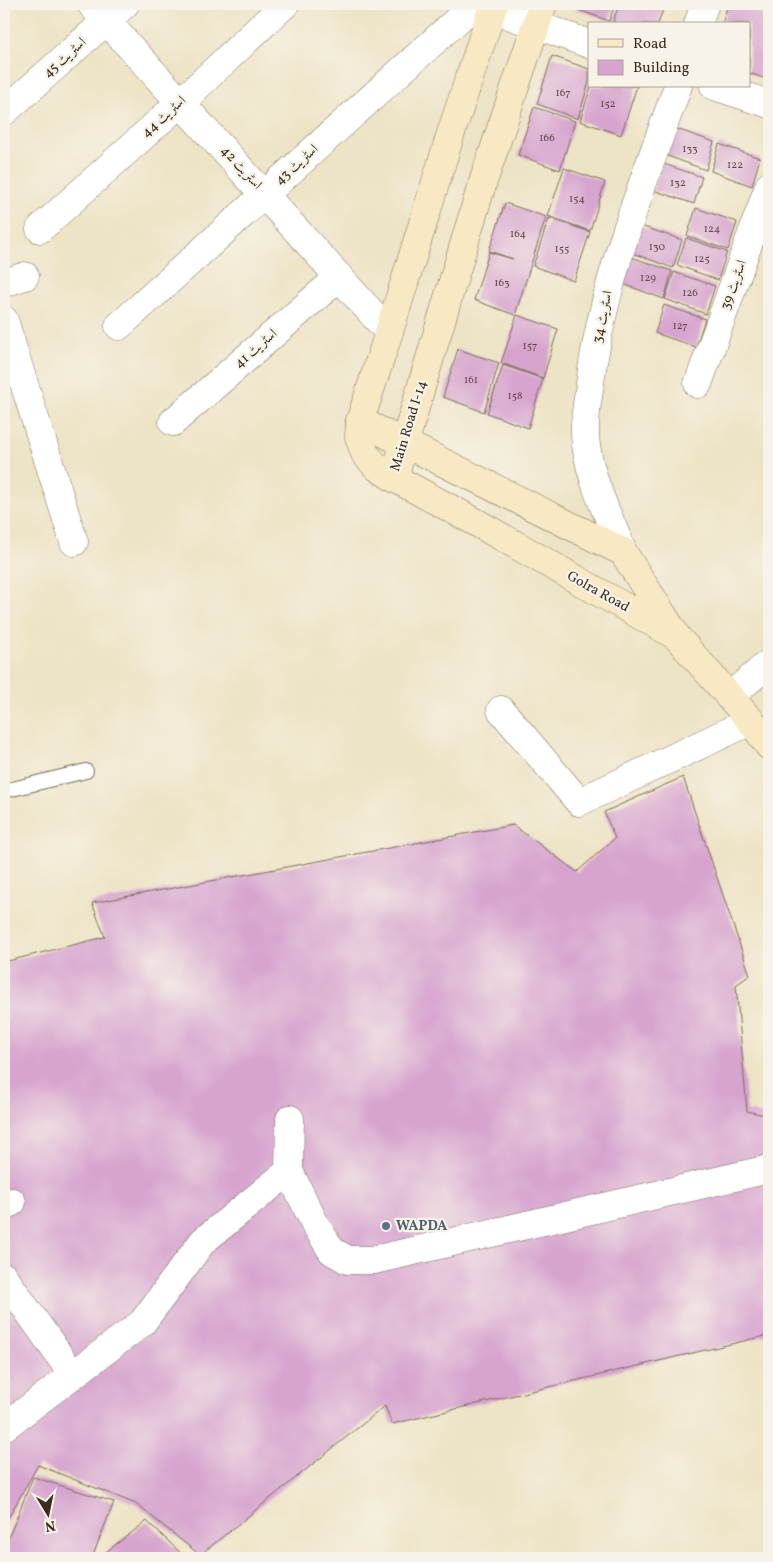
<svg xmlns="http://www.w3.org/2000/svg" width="773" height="1562" font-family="Vollkorn,Amiri,serif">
<rect width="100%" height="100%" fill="#f7f3e8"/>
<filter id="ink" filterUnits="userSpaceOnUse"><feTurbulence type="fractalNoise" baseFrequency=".02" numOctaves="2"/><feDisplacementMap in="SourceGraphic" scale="10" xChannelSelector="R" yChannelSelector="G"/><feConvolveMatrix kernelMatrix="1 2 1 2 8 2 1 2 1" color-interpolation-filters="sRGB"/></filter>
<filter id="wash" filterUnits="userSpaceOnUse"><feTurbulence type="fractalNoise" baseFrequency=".0096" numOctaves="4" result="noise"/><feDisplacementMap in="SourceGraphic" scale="20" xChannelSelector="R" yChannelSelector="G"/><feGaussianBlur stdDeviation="1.12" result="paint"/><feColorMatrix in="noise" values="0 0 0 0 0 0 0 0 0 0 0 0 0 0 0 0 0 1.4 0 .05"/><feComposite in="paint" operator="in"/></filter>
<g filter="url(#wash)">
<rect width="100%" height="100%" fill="#ede3c5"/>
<g id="blocks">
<g fill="#d7a4cf">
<polygon points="569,4 615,4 609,21 568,6"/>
<polygon points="619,4 665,4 658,24 618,24 613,22"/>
<polygon points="728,4 769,4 769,80 749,73 749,24 722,24"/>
<polygon points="552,56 589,69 589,82 578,119 537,104"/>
<polygon points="591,86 637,86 621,135 580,121"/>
<polygon points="534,107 575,121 560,170 518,155"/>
<polygon points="674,128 714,142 706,170 665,155"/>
<polygon points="719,144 760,158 752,186 711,171"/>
<polygon points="661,163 702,177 694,204 653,190"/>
<polygon points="564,168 605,182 590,231 548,216"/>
<polygon points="505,203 546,217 515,315 474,300 489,252 513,259 489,251"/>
<polygon points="696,208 737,222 728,250 687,236"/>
<polygon points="549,218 590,232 574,281 533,266"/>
<polygon points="641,226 682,240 673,268 632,253"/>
<polygon points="686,238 727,252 718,280 677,265"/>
<polygon points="631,257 672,271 664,299 623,284"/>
<polygon points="674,272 715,286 706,314 665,299"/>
<polygon points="664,305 705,319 696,347 655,333"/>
<polygon points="517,315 558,329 543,378 501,363"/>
<polygon points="458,349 499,363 484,412 443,397"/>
<polygon points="503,365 543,379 528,428 487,413"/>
<polygon points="683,777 750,975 736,985 747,1111 769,1116 769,1335 392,1424 385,1406 200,1555 136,1504 38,1465 4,1525 4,962 105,937 92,903 513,825 577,872 615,838 604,812"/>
<polygon points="33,1477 114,1502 92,1558 4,1558 4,1549"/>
<polygon points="147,1521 186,1558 98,1558"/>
</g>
</g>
</g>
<g filter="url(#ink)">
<use href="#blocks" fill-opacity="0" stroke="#796b58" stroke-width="1"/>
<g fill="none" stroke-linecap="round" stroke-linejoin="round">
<defs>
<polyline id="service" points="4,791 86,771"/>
<g id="minor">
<polyline points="91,4 389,332"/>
<polyline points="482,4 492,9 589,44"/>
<polyline points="698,24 705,4"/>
<polyline points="714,86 769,104"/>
<polyline points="4,112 125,4"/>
<polyline points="40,229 181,102 285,4"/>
<polyline points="4,283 25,276"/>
<polyline points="4,320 74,542"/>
<polyline points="119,326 475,4"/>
<polyline points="698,384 769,186"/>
<polyline points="173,422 339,277"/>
<path d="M623,552C609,517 591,482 586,445C583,426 587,403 590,384C603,281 643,183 678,86"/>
<polyline points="729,697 769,663"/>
<polyline points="501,710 579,802 751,721"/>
<polyline points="290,1119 289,1171 315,1224 332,1251 348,1260 374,1260 769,1169"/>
<polyline points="4,1207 12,1202"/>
<polyline points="4,1277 73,1375"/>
<polyline points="4,1427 142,1323 203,1241 289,1171"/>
</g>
<g id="secondary">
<polyline points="494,4 451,133 389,332 360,421 359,437 365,454 377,467 394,478 470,519 676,636 751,721 769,746"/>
<polyline points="360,421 623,552 675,634"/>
<polyline points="394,478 480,191 543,4"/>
</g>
</defs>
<use href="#service" stroke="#796b58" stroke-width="16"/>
<use href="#minor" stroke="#796b58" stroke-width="29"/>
<use href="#secondary" stroke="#796b58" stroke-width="29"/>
<use href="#service" stroke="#fff" stroke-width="14"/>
<use href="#minor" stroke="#fff" stroke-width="28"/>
<use href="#secondary" stroke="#f8e8c3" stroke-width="28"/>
</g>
</g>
<circle fill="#5c6f8a" stroke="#f7f3e8" stroke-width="2" cx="386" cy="1226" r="5"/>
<g text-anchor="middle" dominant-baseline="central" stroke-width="4.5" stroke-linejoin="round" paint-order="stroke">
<g font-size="11" fill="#62484a">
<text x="563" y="93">167</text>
<text x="608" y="104">152</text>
<text x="547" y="138">166</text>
<text x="690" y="149">133</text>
<text x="735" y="165">122</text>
<text x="678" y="183">132</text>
<text x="577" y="199">154</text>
<text x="712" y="229">124</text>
<text x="518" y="234">164</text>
<text x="657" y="247">130</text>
<text x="562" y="249">155</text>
<text x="702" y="259">125</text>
<text x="648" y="278">129</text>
<text x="502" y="283">163</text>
<text x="690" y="293">126</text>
<text x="680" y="326">127</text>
<text x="530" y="346">157</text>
<text x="471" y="380">161</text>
<text x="515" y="396">158</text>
</g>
<g font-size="14" fill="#3b2a1e" stroke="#f7f3e8">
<text transform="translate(65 58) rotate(-42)">اسٹریٹ 45</text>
<text transform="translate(164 117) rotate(-42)">اسٹریٹ 44</text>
<text transform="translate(297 165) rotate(-42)">اسٹریٹ 43</text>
<text transform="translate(241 168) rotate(47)">اسٹریٹ 42</text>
<text transform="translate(734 285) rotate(-70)">اسٹریٹ 39</text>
<text transform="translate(603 317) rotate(-78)">اسٹریٹ 34</text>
<text transform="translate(256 349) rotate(-41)">اسٹریٹ 41</text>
<text transform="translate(409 426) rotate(-73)">Main Road I-14</text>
<text transform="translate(598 592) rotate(29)">Golra Road</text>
</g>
<g font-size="14" font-weight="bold" fill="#4e5e75" stroke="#f7f3e8" text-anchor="start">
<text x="396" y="1226">WAPDA</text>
</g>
</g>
<rect width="773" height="1562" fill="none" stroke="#f7f3e8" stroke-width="20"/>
<rect x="588" y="22" width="162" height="65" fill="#f7f3e8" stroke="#aca397"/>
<rect x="598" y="39" width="25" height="8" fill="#f8e8c3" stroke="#aca397"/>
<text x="633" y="48" font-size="15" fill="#3b2a1e">Road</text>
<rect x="598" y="60" width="25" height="15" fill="#d7a4cf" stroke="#aca397"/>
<text x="633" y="72" font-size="15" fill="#3b2a1e">Building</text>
<g transform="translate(48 1514) rotate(170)" stroke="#f7f3e8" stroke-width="4" paint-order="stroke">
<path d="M0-4L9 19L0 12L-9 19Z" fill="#3b2a1e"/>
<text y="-8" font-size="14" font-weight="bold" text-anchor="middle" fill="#3b2a1e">N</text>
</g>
</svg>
